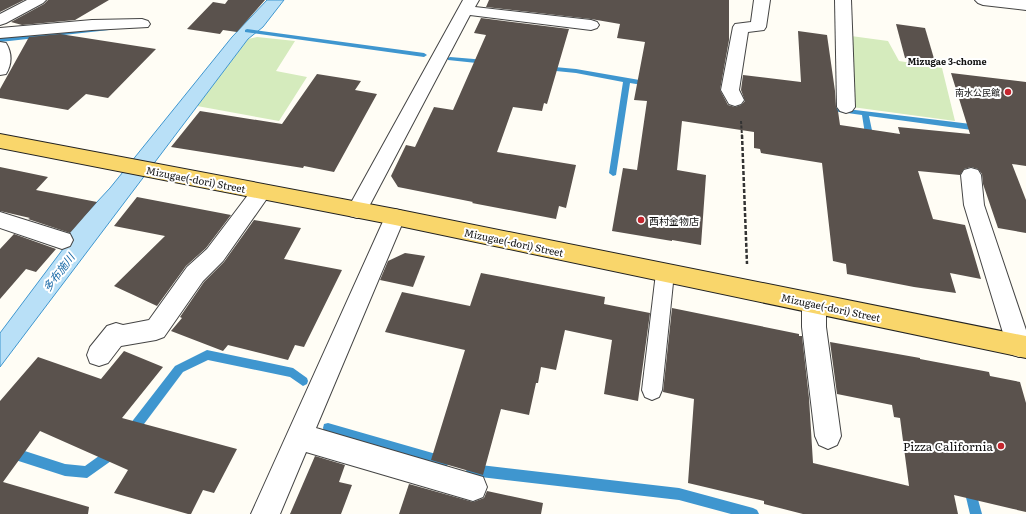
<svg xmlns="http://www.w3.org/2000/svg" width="1026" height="514" font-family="Literata,'Noto Sans JP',serif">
<rect width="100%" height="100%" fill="#fffdf5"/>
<g fill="#d5ebbd">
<polygon points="851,36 888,41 899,61 942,68 955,121 852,107"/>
<polygon points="257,37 295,41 276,71 307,77 279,121 197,106 248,39"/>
</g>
<polygon fill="#b9e0f7" stroke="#3f96cf" points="267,0 284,0 263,27 248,39 0,367 0,333 72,237 69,232 110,188 232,37"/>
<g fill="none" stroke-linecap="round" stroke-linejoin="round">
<g fill="#3f96cf" fill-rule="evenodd">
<polygon points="107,27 109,28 109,30 0,42 0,38"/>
<polygon points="247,29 424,53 427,55 424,57 245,32 245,30"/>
<polygon points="450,57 486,60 489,62 486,64 448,60 448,58"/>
<polygon points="544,66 576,69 651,82 652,84 648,86 630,83 616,175 613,176 609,173 623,82 576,73 546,70 543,68"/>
<polygon points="822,106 979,125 983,128 979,131 869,116 874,140 870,143 866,140 862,115 825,110 822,110"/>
<polygon points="207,350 293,368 307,378 308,381 307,384 303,386 290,377 208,360 183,372 135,436 131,437 127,436 126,432 127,428 175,366"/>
<polygon points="328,423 443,456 447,458 449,462 447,466 443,468 328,433 324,432 323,428 324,424"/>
<polygon points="0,443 65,464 85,466 110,448 114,446 118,448 120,452 118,456 87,478 65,476 0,455"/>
<polygon points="472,464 679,488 753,508 757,510 759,514 731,514 679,500 472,476 468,474 466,470 468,466"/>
<polygon points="970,483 974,485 982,514 970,514 964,489 966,485"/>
</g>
</g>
<g fill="#5a524d">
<polygon points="0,0 24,0 0,12"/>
<polygon points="48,0 109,0 75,20 22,25 11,22 44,4"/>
<polygon points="228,0 265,0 237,32 223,30 220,34 187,29 213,2 225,4"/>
<polygon points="489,0 729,0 729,40 720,90 728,105 735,107 741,105 745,101 741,90 743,75 801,82 798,31 827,35 835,91 836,107 838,111 840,125 900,134 898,127 970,134 951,73 1026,82 1026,166 1012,164 1026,200 1026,233 998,228 983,184 982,174 978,169 971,167 964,169 960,175 918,171 933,219 965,225 981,279 950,273 956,293 914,287 847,274 846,264 833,261 822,163 761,153 760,149 754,148 754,132 682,121 677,170 706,175 701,245 672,240 672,241 612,231 623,168 637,170 647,101 634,100 645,42 617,38 620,24 591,19 486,7"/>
<polygon points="481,18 569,29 547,104 544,103 542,111 513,107 497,152 576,165 566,208 559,206 556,219 472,203 473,202 398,187 391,176 406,145 415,147 434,107 453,110 486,35 474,33"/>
<polygon points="896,24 925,28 935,62 905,58"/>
<polygon points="60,34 156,49 108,98 86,94 68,110 0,98 0,89 29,37"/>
<polygon points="317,74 361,81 355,90 377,94 334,172 304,166 303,168 171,147 200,111 282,124"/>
<polygon points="0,167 48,177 36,190 97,202 70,233 28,219 30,218 0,211"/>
<polygon points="137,197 231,215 206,248 186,266 157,306 114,286 165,236 114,226"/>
<polygon points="254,220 301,228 284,259 342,270 304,347 295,345 288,360 228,345 223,351 171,331 182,318 180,317 204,282 224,262"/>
<polygon points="14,234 56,249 36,272 26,269 0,299 0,249"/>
<polygon points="405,253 425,256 413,287 380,280 388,261"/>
<polygon points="481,273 605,297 604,304 650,313 638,401 604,394 612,340 565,330 556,370 541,367 538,383 536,383 529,415 501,409 483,475 431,460 465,350 385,332 402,292 470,306"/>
<polygon points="672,308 799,334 799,336 802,336 809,398 813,463 909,486 900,418 894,417 892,405 837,394 830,342 920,358 920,359 989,372 990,376 1020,382 1026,403 1026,512 954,495 958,514 803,514 764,504 764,501 688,483 694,399 663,392"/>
<polygon points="124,351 163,367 122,418 237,449 214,493 203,490 191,514 188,514 114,493 128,470 40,431 3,482 89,507 88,514 0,514 0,401 38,357 101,379"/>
<polygon points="315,456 345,465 339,482 352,485 341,514 290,514"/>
<polygon points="409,484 473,502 484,498 487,491 543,503 541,514 399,514"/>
</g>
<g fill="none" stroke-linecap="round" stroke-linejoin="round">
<defs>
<polygon id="lane" points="665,265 671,268 674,273 662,390 659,397 652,400 645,397 642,390 656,273 659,268"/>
<g id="street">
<polygon points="27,0 46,0 43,3 6,23 0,25 0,14"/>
<polygon points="463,0 479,0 475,7 591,20 597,22 599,25 597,28 591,30 470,15 364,216 357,218 350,216 347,210"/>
<polygon points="754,0 770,0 766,27 764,30 748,32 739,90 744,100 741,104 735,106 729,104 721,90 733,27 735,24 751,22"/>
<polygon points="835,0 851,0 855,107 852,111 846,113 840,111 837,107"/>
<polygon points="975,0 1026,0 1026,10 983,5 978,3"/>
<polygon points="142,19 148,21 150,24 148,27 92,30 0,38 0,28 92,20"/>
<path d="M0,42L6,43C12,53 12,64 6,74L0,75Z"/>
<polygon points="971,168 978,170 981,175 984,205 1026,330 1026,354 1019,357 1010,354 1007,346 964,205 961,175 964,170"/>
<polygon points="261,184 268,187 271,192 268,197 223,261 203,281 164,337 156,340 121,346 108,363 99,366 90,363 87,355 90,347 107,326 116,323 123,325 149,320 187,267 207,249 254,187"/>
<polygon points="395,209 402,211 405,217 316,428 483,477 487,487 483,497 473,501 306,452 280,514 251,514 385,217 388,211"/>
<polygon points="0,212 70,234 73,240 70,246 62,249 0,228"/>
<polygon points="814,294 822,297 826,304 826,327 841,436 837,445 828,449 819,445 815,436 802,327 802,304 806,297"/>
</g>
<polygon id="primary" points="0,134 395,209 1026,336 1026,358 395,225 0,148"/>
</defs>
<use href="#lane" stroke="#444" stroke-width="2"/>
<use href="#street" stroke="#444" stroke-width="2"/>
<use href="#primary" stroke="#222" stroke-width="2"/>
<polyline stroke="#333" stroke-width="2" stroke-dasharray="3 1.5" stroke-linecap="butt" points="741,121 742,136"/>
<polyline stroke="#333" stroke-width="2.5" stroke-dasharray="4 2" stroke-linecap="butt" points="742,135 747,264"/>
<use href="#lane" fill="#fff" fill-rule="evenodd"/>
<use href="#street" fill="#fff" fill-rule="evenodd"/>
<use href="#primary" fill="#f9d66b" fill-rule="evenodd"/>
</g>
<g fill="#c4262e" stroke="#fff" stroke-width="1.5">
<circle cx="1008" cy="92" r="4"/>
<circle cx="641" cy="220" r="4"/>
<circle cx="1001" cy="446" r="4"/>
</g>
<g text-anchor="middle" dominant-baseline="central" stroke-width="4" stroke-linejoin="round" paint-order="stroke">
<g font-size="9" font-weight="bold" fill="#111" stroke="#fff">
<text x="947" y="61">Mizugae 3-chome</text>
</g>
<g font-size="9" fill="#111" stroke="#fff" text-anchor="end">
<text x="1000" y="92">南水公民館</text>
</g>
<g font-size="10" fill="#111" stroke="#fff">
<text transform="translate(196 179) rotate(11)">Mizugae(-dori) Street</text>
<text transform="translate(514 242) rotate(12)">Mizugae(-dori) Street</text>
<text transform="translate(831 307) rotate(12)">Mizugae(-dori) Street</text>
</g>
<g font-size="10" fill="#111" stroke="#fff" text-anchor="start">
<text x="649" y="220">西村金物店</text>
</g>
<g font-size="11" font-style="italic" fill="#1768a6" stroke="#fff">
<text transform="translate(58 272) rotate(-53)">多布施川</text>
</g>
<g font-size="12" fill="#111" stroke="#fff" text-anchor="end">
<text x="993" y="446">Pizza California</text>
</g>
</g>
</svg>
